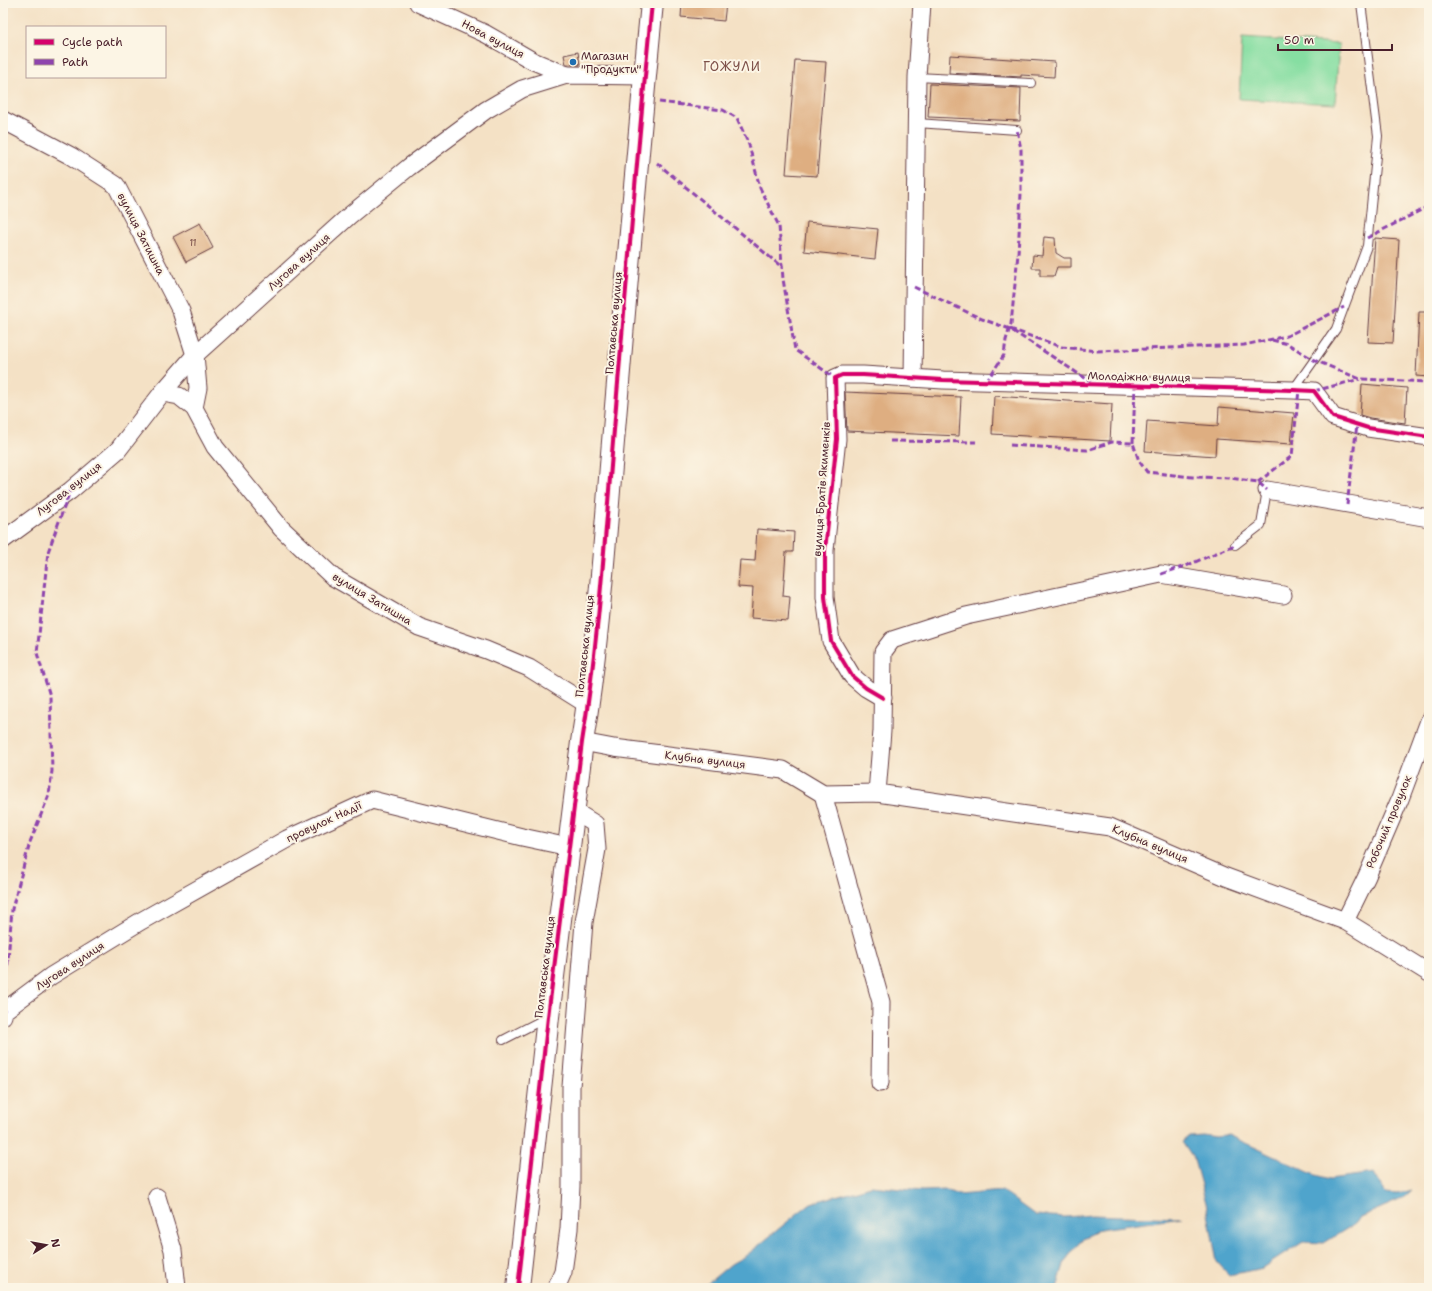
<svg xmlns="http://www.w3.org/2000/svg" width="1432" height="1291" font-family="'Shantell Sans',sans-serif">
<rect width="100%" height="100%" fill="#fcf5e5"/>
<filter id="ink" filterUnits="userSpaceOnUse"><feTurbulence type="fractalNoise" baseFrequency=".025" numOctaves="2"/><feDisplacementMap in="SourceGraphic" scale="8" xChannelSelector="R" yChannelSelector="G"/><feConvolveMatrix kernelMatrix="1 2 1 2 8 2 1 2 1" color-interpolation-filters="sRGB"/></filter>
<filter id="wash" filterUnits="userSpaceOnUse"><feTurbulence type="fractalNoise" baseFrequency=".012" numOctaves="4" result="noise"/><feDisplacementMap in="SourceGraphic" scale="16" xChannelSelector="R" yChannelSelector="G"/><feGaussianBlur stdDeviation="0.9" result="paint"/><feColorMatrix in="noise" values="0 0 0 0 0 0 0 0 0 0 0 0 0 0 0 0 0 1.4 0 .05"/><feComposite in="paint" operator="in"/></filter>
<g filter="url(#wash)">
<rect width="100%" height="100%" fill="#f4e1c5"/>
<polygon fill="#86dea2" stroke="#687e66" points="1242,38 1339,44 1335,104 1239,99"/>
<g fill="#50a4cc" stroke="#4d627c">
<polygon points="1203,1135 1216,1137 1228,1135 1315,1175 1330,1179 1374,1173 1385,1193 1397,1194 1412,1190 1402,1199 1360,1217 1356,1223 1324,1243 1303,1242 1263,1268 1229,1275 1217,1262 1206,1203 1194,1160 1182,1142 1189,1136"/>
<polygon points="871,1186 922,1191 946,1190 958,1195 1002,1191 1035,1215 1065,1217 1092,1215 1182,1218 1100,1229 1083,1238 1065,1261 1057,1288 702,1288 731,1264 747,1255 798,1213 811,1203"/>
</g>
<g id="blocks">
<g fill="#deae81">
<polygon points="682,3 726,3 724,21 681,17"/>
<polygon points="578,52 580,65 566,64 564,55"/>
<polygon points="950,55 1055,62 1054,77 1021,75 1021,77 949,73"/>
<polygon points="795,60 826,62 817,176 786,174"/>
<polygon points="930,84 1021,88 1020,121 928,117"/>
<polygon points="807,222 878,229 875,259 804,251"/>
<polygon points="200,223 213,248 186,262 173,237"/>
<polygon points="1044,237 1055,238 1056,253 1064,258 1071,258 1071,267 1057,267 1054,276 1040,276 1040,268 1032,268 1033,255 1042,256"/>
<polygon points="1375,238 1399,240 1393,343 1368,342"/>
<polygon points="1419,312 1429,312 1429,377 1416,376"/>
<polygon points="1362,384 1407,388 1405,423 1370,418 1360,415"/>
<polygon points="845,392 961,397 959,436 847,431"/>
<polygon points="994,396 1112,404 1110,441 992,434"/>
<polygon points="1219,407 1294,413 1291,444 1216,439 1215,456 1145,451 1147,421 1218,426"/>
<polygon points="757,529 794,532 793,552 786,552 783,596 790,597 788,621 751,618 753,588 738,587 740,560 755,561"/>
</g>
</g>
</g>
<g filter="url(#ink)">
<use href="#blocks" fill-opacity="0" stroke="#643c42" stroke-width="1"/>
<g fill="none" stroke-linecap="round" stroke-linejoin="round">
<defs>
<g id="lane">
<polyline points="917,77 1031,83"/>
<polyline points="917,123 1017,130"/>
<polyline points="1293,390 1336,329 1367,246 1378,136 1361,3"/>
<polyline points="1235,545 1261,525 1267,490"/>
<polyline points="503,1040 544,1019"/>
</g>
<g id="street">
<polyline points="418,3 486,34 533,61 567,75"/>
<polyline points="3,120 71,156 116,185 181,311 195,355 198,388 194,408"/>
<polyline points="913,378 917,77 922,3"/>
<polyline points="162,393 179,396 194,408 215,447 281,528 333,577 419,627 486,650 529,668 588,705"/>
<polyline points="1267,490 1429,518"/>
<polyline points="3,540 70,491 118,450 162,393 195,355 349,216 409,167 486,110 522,89 567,75 645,76"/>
<polyline points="883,698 866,688 852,676 831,641 825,597 825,550 837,439 835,378 842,375 863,375 943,380 1293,390 1314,391 1333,417 1368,428 1429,437"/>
<polyline points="582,742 614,748 783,770 823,794 877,793 1110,827 1226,877 1345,921 1429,973"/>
<polyline points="877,793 882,731 883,652 892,640 966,616 1161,574 1283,595"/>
<polyline points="823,794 881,1002 880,1083"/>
<polyline points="1345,921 1367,876 1400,799 1429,721"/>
<polyline points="3,1016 4,1011 51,976 141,921 287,839 372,800 522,837 569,847"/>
<polyline points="157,1197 173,1250 177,1288"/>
<polyline points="556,1288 563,1272 569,1229 571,1186 571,1087 584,922 597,849 595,824 574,811"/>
</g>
<path id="secondary" d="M518,1288L548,1017L582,742C599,639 605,534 614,430C626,288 638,145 652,3"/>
</defs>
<use href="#lane" stroke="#643c42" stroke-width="10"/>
<use href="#street" stroke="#643c42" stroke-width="19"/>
<use href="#secondary" stroke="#643c42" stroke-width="24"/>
<use href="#lane" stroke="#fff" stroke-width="8"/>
<use href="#street" stroke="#fff" stroke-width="17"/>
<use href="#secondary" stroke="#fff" stroke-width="22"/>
<g stroke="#8e44ad" stroke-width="3" stroke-dasharray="6 3" stroke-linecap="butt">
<polyline points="659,102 723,110 737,118 749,145 760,188 779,226 783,279 795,350 835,378"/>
<polyline points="657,163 783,268"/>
<polyline points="1367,238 1429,206"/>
<polyline points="914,287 982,319 1010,329 1091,382"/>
<polyline points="1010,329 1062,347 1097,351 1244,345 1287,336 1344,307"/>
<polyline points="1272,340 1288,344 1314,360 1360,379 1429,382"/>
<polyline points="986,382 1004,355 1006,340 1011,324 1018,254 1021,193 1021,149 1017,130"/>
<polyline points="1314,391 1360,379"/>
<polyline points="890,441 976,442"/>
<polyline points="1133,443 1135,386"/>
<polyline points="1010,445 1087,450 1112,442 1133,443 1139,461 1147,472 1192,477 1230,478 1258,482 1267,490"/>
<polyline points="1258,482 1292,456 1299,390"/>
<polyline points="1347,505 1357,425"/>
<polyline points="1161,574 1188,565 1235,545"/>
<polyline points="4,1011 12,909 30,842 49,795 52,771 50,696 37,653 48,552 70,491"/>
</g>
<defs>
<g id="cycleway">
<polyline points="883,698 866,688 852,676 831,641 825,597 825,550 837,439 835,378 842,375 863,375 943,380 1293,390 1314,391 1333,417 1368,428 1429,437"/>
<path d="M518,1288L548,1017L582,742C599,639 605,534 614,430C626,288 638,145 652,3"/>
</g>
</defs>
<use href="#cycleway" stroke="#fcf5e5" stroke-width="6"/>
<use href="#cycleway" stroke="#d6006c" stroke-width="4"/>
</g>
</g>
<circle fill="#1f6fb2" stroke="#fcf5e5" stroke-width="1.5" cx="573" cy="62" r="4"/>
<g text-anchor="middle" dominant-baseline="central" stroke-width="4" stroke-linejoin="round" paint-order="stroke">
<g font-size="9" fill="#6f4340">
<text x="193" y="243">11</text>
</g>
<g font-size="11" fill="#4a1f2b" stroke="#fcf5e5">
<text transform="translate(493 39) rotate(28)">Нова вулиця</text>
<text transform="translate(141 234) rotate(63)">вулиця Затишна</text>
<text transform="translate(299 262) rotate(-42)">Лугова вулиця</text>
<text transform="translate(614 323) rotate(-85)">Полтавська вулиця</text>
<text transform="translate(1139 377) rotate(1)">Молодіжна вулиця</text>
<text transform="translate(69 489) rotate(-38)">Лугова вулиця</text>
<text transform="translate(822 489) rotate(-86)">вулиця Братів Якименків</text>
<text transform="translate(372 599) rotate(31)">вулиця Затишна</text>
<text transform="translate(585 646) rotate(-84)">Полтавська вулиця</text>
<text transform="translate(705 760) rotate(7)">Клубна вулиця</text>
<text transform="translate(324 822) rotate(-25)">провулок Надії</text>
<text transform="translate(1389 822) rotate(-67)">Робочий провулок</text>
<text transform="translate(1150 844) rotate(23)">Клубна вулиця</text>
<text transform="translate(70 966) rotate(-33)">Лугова вулиця</text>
<text transform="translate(545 967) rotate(-83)">Полтавська вулиця</text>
</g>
<g font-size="11" fill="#4a1f2b" stroke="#fcf5e5" text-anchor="start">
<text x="581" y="56">Магазин<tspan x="581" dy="13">"Продукти"</tspan></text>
</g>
<g font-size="13" letter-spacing="1" fill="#7e5149" stroke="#fcf5e5">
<text x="732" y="66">ГОЖУЛИ</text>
</g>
</g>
<rect width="1432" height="1291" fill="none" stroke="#fcf5e5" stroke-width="16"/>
<rect x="26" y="26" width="140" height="52" fill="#fcf5e5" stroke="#b59f9b"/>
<rect x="34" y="39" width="20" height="6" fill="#d6006c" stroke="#b59f9b"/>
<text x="62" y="46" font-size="12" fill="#4a1f2b">Cycle path</text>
<rect x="34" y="59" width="20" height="6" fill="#8e44ad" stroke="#b59f9b"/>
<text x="62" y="66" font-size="12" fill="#4a1f2b">Path</text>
<g transform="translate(46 1245) rotate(79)" stroke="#fcf5e5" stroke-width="3" paint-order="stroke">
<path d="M0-3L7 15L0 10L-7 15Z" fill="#4a1f2b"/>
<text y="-6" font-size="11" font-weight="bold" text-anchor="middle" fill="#4a1f2b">N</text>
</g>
<path d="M1278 44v6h114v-6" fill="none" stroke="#4a1f2b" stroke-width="2"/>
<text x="1284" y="44" font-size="12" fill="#4a1f2b" stroke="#fcf5e5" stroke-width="3" paint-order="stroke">50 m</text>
</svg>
